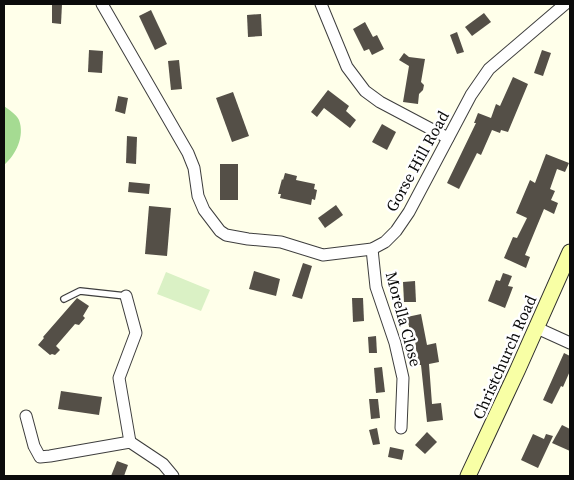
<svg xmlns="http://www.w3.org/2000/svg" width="574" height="480" font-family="'Source Serif 4',serif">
<rect width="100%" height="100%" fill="#ffffea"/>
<path fill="#a5db92" d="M4,106C9,110 16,114 19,120C25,136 16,155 4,165Z"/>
<polygon fill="#daf1c5" points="166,272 210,290 201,311 157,294"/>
<g fill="#544f47">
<polygon points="52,4 62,4 61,24 52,23"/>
<polygon points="151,10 167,44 155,50 139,16"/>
<polygon points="484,13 491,22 472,36 465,27"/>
<polygon points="261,14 262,36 248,37 247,15"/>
<polygon points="365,22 373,37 377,35 384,49 372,55 369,49 364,51 353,29"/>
<polygon points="457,32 464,52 457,54 450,35"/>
<polygon points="89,50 103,51 102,73 88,72"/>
<polygon points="542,50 551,53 543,76 534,73"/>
<polygon points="404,53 409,57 425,59 421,82 424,85 423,90 419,94 418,104 403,102 409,66 399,60"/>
<polygon points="179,60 182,89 171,90 168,61"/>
<polygon points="513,77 528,84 508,132 501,130 500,133 492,130 481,155 477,153 459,189 447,183 476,123 474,123 478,113 491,118 496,104 500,106"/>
<polygon points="328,90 349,106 346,111 356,120 350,128 324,108 317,117 311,112"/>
<polygon points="233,92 249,136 232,142 216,98"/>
<polygon points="118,96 128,98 125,114 115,111"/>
<polygon points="382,124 396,132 387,150 372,142"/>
<polygon points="127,136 137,137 136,164 126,163"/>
<polygon points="546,154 569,163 565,172 557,169 550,189 555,191 551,200 558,203 554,214 544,209 525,255 530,257 526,268 504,258 513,237 517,238 527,218 516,213 530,180 535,183"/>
<rect x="220" y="164" width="18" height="36"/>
<polygon points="285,173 297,176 296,180 315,184 314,189 317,190 315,200 312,199 311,205 280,198 281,194 278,194 282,179 283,180"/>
<polygon points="129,182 150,184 149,194 128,192"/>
<polygon points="336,205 343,215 325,228 318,218"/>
<polygon points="149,206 171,208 167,256 145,254"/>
<polygon points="303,263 312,266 302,299 292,296"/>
<polygon points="254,271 280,279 276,296 249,289"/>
<polygon points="503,273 512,276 508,286 513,287 505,308 488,301 496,280 500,281"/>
<polygon points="415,281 416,302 404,302 403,282"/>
<polygon points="77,298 89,306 83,316 85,318 79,325 75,324 56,346 60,350 55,355 52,354 50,355 38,345 44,338 43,337"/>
<polygon points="352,298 363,298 364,321 353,322"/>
<polygon points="421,314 427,345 436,343 439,362 429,364 432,404 441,403 443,420 427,422 421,365 418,365 415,340 412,340 407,317"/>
<polygon points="376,336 377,353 369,353 368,337"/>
<polygon points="564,353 570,356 570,371 563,387 561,386 552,404 543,400"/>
<polygon points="382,367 385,392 376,393 374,368"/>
<polygon points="61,391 102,397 99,415 58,409"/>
<polygon points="369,399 378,399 380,418 371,419"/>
<polygon points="562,425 570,429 570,451 552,443"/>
<polygon points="377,428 380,444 373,445 369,430"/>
<polygon points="427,432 437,442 425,454 415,445"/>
<polygon points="533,434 544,439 546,434 553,436 538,468 521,460"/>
<polygon points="390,447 404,450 402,460 388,457"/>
<polygon points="117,461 128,465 124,476 111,476"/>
</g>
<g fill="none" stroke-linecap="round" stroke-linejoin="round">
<defs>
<polyline id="lane" points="64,299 80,291 126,296"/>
<g id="street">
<polyline points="102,4 188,153 194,168 198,196 204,210 220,231 226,235 248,239 281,242 323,255 372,249 385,242 396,231 409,212 471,95 489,69 565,4"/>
<polyline points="321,4 347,67 365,91 380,102 448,138"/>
<polyline points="372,249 376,287 395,343 403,378 401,428"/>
<polyline points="126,296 136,333 119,378 130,442"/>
<polyline points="537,328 570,343"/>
<polyline points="26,416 34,446 40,457 50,456 130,442 163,464 173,476"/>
</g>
<polyline id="secondary" points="468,476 518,369 570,252"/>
</defs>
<use href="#lane" stroke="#3e3e3e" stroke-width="8"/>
<use href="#street" stroke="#3e3e3e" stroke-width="13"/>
<use href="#secondary" stroke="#2d2d2d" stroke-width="17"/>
<use href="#lane" stroke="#fff" stroke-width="5.5"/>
<use href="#street" stroke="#fff" stroke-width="11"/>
<use href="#secondary" stroke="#f8ffa5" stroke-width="15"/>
</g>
<g text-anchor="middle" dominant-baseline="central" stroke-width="5" stroke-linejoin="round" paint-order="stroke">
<g font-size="16" fill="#0b0b0b" stroke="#fff">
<text transform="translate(417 161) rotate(-61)">Gorse Hill Road</text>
<text transform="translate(404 319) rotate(75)">Morella Close</text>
<text transform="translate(504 357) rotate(-66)">Christchurch Road</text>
</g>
</g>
<rect width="574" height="480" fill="none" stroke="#0b0b0b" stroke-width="10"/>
</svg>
